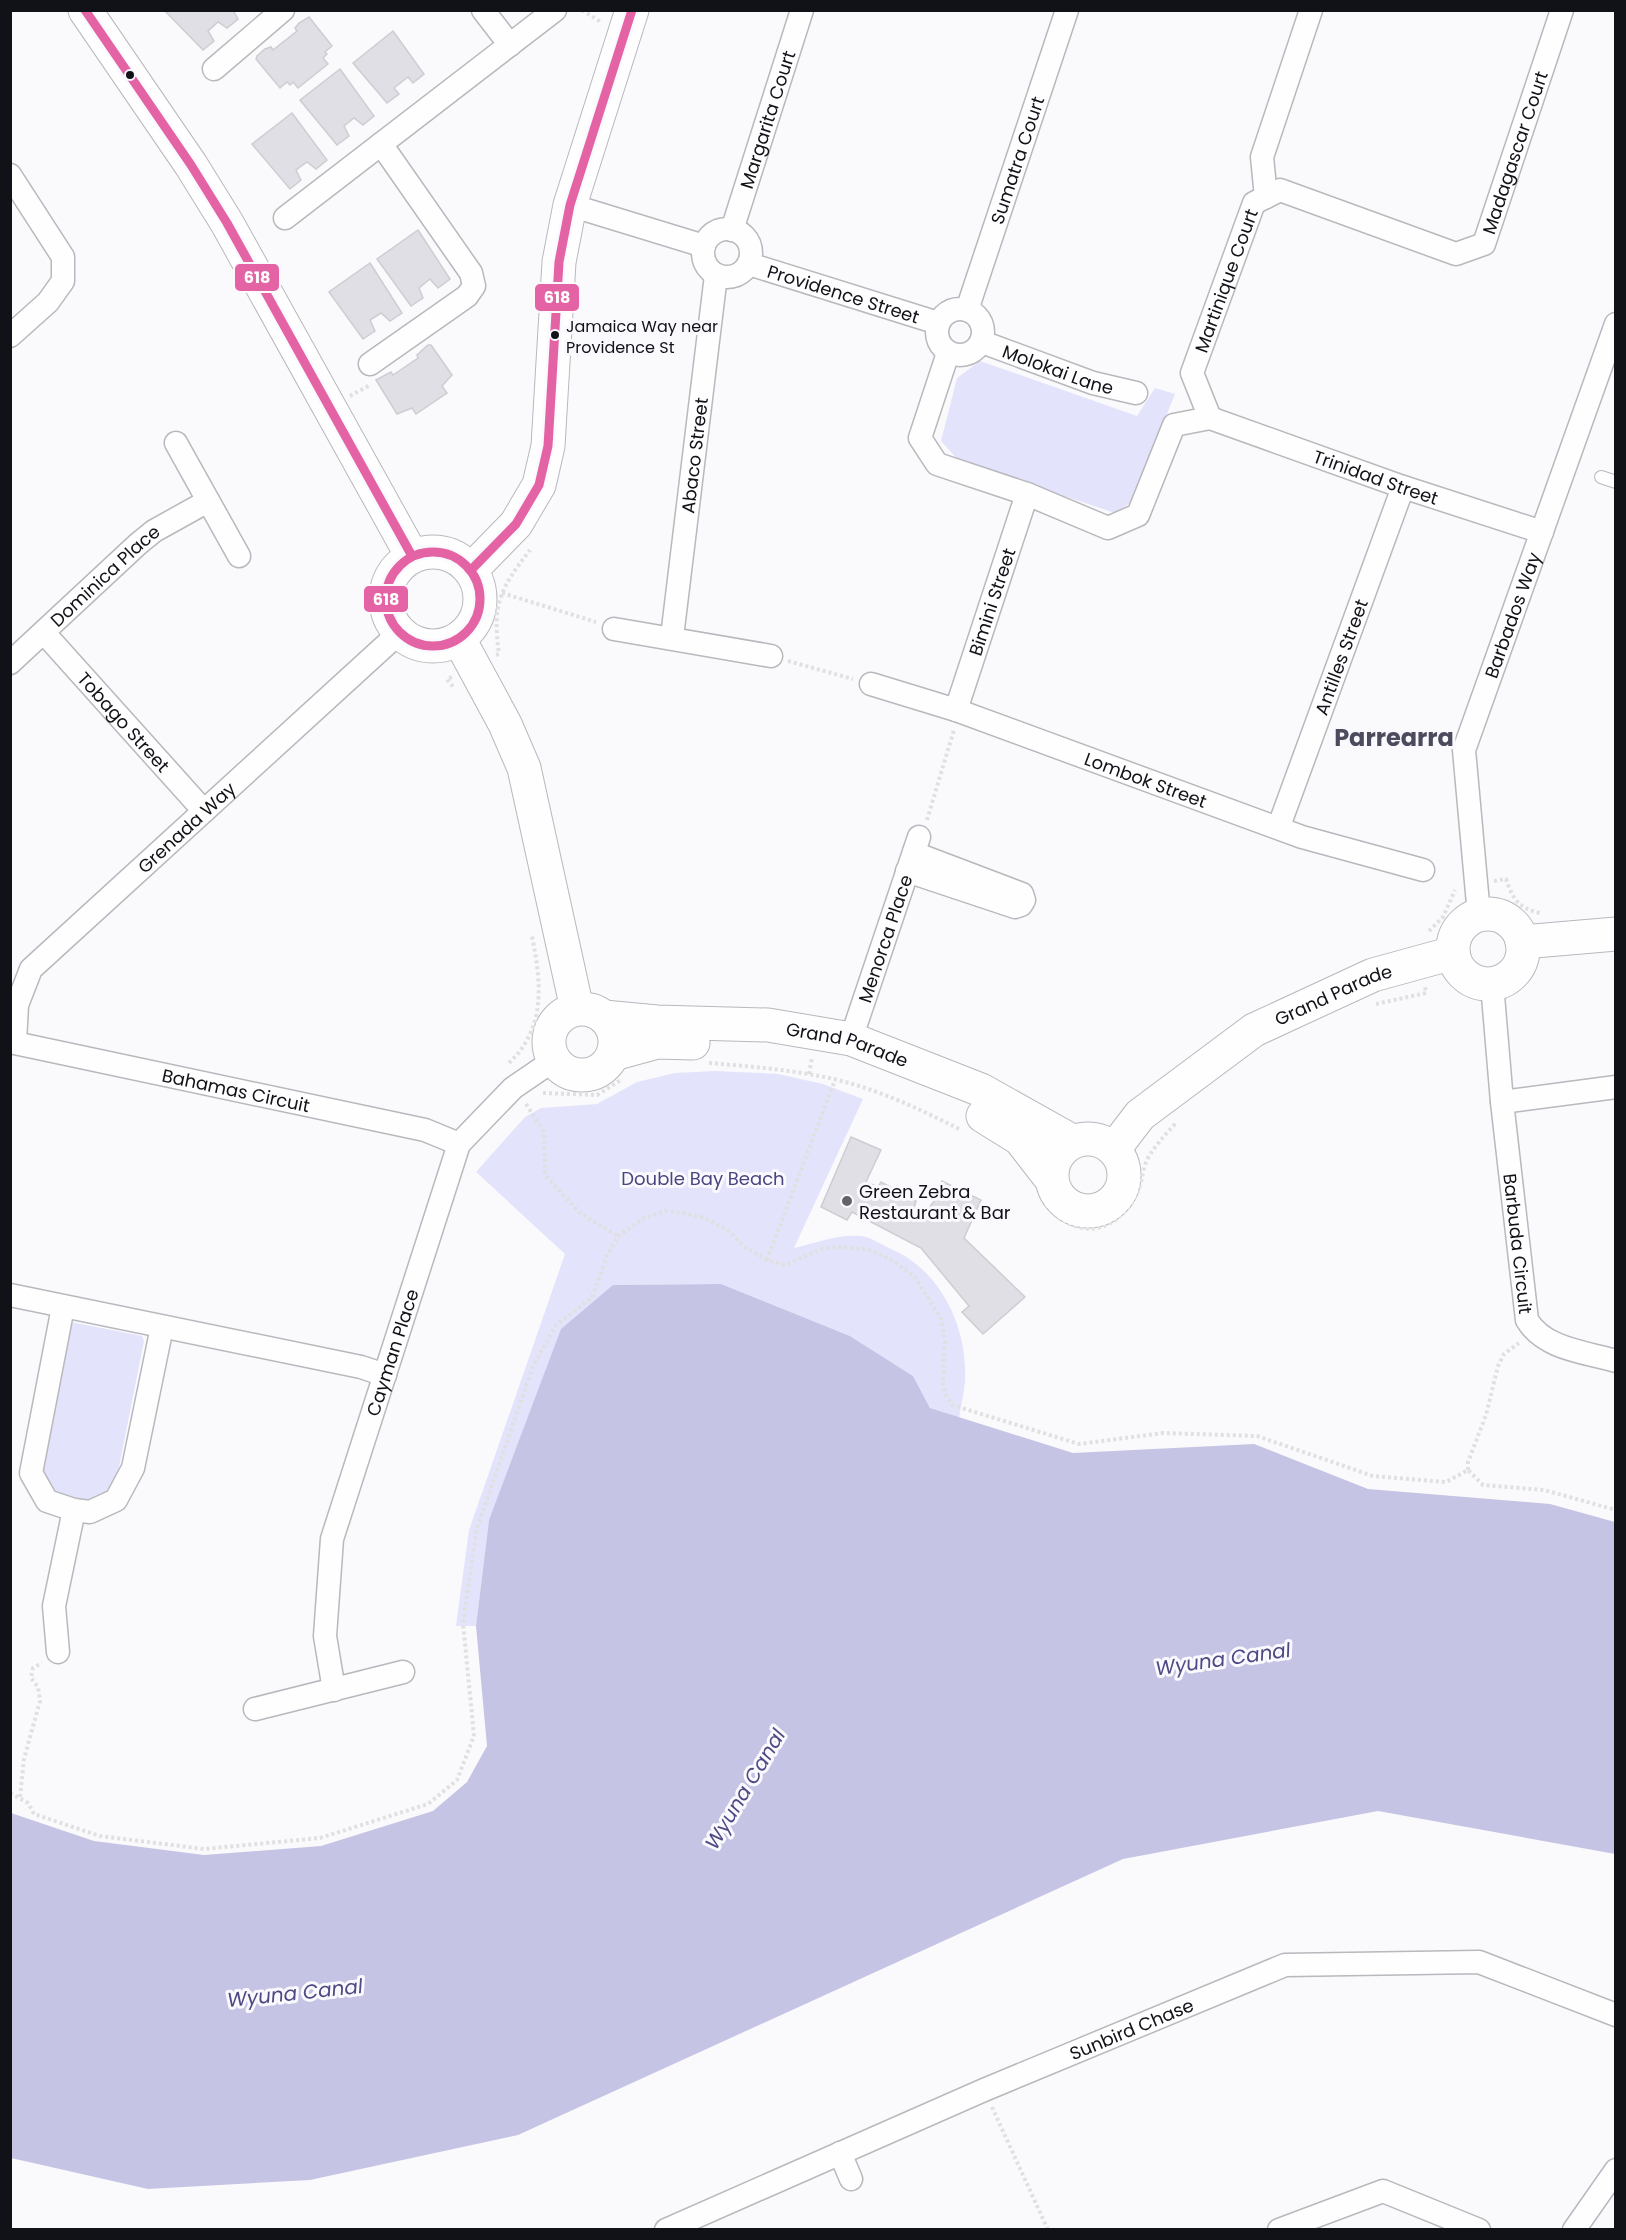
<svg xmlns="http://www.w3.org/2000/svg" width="1626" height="2240" font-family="Poppins,sans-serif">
<rect width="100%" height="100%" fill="#fafafd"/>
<g fill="#e3e3fc">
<polygon points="980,361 1137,416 1155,388 1175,394 1132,502 1115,513 959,461 941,441 957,378"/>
<path d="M715,1071L778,1074L823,1084L863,1099L794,1248C816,1243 837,1234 861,1236C871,1237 882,1245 891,1249C941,1270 968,1328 965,1381C964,1393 961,1406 959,1418L930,1408L913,1376L850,1336L721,1284L613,1285L489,1520L476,1626H456L469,1530L565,1254L476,1172L525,1117L541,1108L597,1104L637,1082L675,1073Z"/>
<polygon points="71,1322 142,1336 144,1341 115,1487 88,1500 53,1493 39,1475"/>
</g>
<polygon fill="#c6c4e4" points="721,1284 850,1336 913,1376 930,1408 1073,1453 1254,1444 1368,1489 1550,1504 1615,1522 1615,1854 1378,1811 1123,1859 518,2135 310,2180 148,2189 11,2158 11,1813 94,1841 204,1855 321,1846 433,1811 467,1782 487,1746 476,1626 489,1520 561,1329 613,1285"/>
<g fill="#dfdfe5" stroke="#cdcdd2" stroke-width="1.5">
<polygon points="164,10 233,10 238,19 227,28 218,22 208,31 214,41 203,50"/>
<polygon points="309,17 332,46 325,52 327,54 323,58 328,64 298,88 293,82 290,85 287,82 280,88 256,59 257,56 265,49 271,47 273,50 297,31 295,28 299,23"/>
<polygon points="393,31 424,74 413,83 408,77 394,88 399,94 387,103 353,63"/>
<polygon points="340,69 374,116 363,125 354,118 344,126 349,136 337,145 300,100"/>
<polygon points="292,113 327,160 316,169 307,162 296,170 301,180 290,189 252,144"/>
<polygon points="418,230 450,279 438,288 430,279 419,288 423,298 411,306 377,259"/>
<polygon points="370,263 402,313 390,321 381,313 370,320 375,331 363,339 329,292"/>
<polygon points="428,345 431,345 452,375 442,386 447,393 416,414 412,408 397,414 376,380 391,372 393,375 418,358 417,355"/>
<polygon points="851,1137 881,1150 866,1182 878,1187 881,1182 916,1201 914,1208 925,1213 935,1200 942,1181 981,1200 964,1238 1025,1297 983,1334 962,1312 969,1306 921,1248 852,1212 847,1220 821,1207"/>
</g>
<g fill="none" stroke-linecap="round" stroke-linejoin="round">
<defs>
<polyline id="lane" points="1601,477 1616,482"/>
<g id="street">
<polyline points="483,10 510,45"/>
<polyline points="214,69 283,10"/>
<polyline points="10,175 63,257 63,281 48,302 10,336"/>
<polyline points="1266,197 1262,157 1311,10"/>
<polyline points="570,205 704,246"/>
<polyline points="285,218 555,10"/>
<circle cx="727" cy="253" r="24"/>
<path id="s1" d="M732,230L802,10"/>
<path id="s2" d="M749,264L938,323"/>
<circle cx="960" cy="332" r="23"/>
<path id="s3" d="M967,310L1067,10"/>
<path id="s4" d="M982,342L1093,383L1136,393"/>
<polyline points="948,353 920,438 937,464 1027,494 1108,528 1138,515 1174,425 1210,418"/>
<polyline points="370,364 467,296 474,286 471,273 381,144"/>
<path id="s5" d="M1210,418L1192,373L1254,203L1280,190L1456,254L1484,244L1562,10"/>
<path id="s6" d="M1210,418L1403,487L1542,532"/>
<polyline points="176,443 239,556"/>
<polyline points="614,629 771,656"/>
<path id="s7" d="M45,634L204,811"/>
<path id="s8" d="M672,637L716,275"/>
<path id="s9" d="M10,663L138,544L154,531L208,501"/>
<path id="s10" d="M871,684L956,710L1302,837L1423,870"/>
<path id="s11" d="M956,710L1027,494"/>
<path id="s12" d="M1279,826L1403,487"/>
<polyline points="907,871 1015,907 1021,905 1024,900 1022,894 914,853"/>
<path id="s13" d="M1479,915L1464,750L1616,324"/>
<path id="s14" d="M1492,984L1502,1102L1527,1320C1544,1349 1585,1352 1616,1361"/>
<path id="s15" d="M851,1039L919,837"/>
<path id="s16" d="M10,1042L425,1130L459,1144"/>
<path id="s17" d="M15,1042L17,1005L31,969L399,633"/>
<polyline points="1502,1102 1616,1087"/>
<polyline points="10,1295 361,1367 385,1375"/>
<polyline points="63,1307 31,1473 47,1501 74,1510 90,1512 116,1500 133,1468 162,1327"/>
<polyline points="58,1652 54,1606 74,1510"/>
<path id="s18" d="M334,1690L325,1636L332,1539L459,1144L513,1088L554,1060"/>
<polyline points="255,1709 403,1672"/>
<polyline points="840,2153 851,2179"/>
<path id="s19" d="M666,2230L984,2090L1285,1965L1479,1962L1616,2015"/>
<polyline points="1279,2230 1383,2191 1479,2230"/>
<polyline points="1574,2230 1616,2170"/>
</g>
<g id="secondary">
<polyline points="85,10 191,165 227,223 412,556"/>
<circle cx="433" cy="599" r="47"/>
<polyline points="471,570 516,524 539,485 548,446 559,262 570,205 632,10"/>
<polyline points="459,639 505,724 524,768 577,1009"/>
<circle cx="1488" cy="949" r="35"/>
<polyline points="1522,942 1616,934"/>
<circle cx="582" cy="1042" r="33"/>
<path id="s20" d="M604,1017L657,1022L768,1025L851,1039L981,1090L1072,1141"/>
<polyline points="613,1054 657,1042 693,1043"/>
<polyline points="983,1116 1020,1139 1051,1179"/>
<circle cx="1088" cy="1175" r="36"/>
<path id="s21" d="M1114,1149L1140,1115L1254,1030L1373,975L1453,953"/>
</g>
</defs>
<use href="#lane" stroke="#b8b8bd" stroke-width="14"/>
<use href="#street" stroke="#b8b8bd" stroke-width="25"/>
<use href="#secondary" stroke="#b8b8bd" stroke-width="35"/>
<g stroke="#e0e0e0" stroke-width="4" stroke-dasharray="3 3" stroke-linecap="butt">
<polyline points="582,10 601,22"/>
<polyline points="350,396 370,385"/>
<polyline points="502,593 596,622"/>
<path d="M496,655L499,654C492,604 500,589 530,550"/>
<polyline points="788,661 853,679"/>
<polyline points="452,677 447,679 454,688"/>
<polyline points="927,820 954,730"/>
<path d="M1494,881L1506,879C1513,899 1518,908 1540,913"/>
<polyline points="1429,931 1443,917 1455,890"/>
<polyline points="1376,1004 1426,993 1425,986"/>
<path d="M509,1063C547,1027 541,982 532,936"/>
<path d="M709,1063C746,1066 783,1069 819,1076C869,1085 916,1107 961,1130"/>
<polyline points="809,1074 812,1057"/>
<polyline points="543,1093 597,1095 621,1080"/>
<polyline points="526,1104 544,1132 545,1175 580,1213 618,1236"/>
<path d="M1046,1204C1074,1239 1112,1237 1135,1197C1143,1185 1141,1171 1148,1158C1156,1144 1166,1134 1177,1122"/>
<polyline points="767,1260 835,1080"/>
<polyline points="1468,1470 1468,1462 1486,1415 1498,1366 1504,1354 1519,1343"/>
<polyline points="10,1793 28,1803 34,1814 100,1836 204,1849 320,1838 428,1804 457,1780 474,1736 463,1623 477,1528 533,1366 556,1325 592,1298 607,1256 618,1236 644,1218 665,1211 686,1213 707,1219 729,1231 744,1247 767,1260 785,1265 822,1249 844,1247 867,1249 890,1259 915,1277 941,1319 945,1341 943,1381 945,1394 952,1405 1079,1444 1163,1433 1257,1436 1373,1476 1446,1482 1468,1470 1483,1485 1544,1490 1616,1510"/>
<polyline points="20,1797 24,1759 40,1701 38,1687 31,1678 33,1668 42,1663"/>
<polyline points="992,2107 1048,2230"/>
</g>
<use href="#lane" stroke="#fefeff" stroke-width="12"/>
<use href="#street" stroke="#fefeff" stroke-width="22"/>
<use href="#secondary" stroke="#fefeff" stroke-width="33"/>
<defs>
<g id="bus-1">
<polyline points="85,10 191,165 227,223 412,556"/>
<circle cx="433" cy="599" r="47"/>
<polyline points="471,570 516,524 539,485 548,446 559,262 570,205 632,10"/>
</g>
</defs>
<use href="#bus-1" stroke="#f9f9fe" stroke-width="14"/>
<use href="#bus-1" stroke="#e463a4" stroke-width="9"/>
</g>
<g fill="#111118" stroke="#f9f9fe" stroke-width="2">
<circle cx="130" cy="75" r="5"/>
<circle cx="555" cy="335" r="5"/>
</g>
<circle fill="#636368" stroke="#f9f9fe" stroke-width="2" cx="847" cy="1201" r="6"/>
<g text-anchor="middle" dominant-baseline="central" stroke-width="6" stroke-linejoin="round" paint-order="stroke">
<g font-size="16" fill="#111118" stroke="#f9f9fe" text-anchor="start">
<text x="566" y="326">Jamaica Way near<tspan x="566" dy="21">Providence St</tspan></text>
</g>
<g font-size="18" fill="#111118" stroke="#f9f9fe">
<text stroke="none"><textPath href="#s1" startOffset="116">Margarita Court</textPath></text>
<text stroke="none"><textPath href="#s5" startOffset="572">Madagascar Court</textPath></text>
<text stroke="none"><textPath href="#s3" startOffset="158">Sumatra Court</textPath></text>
<text stroke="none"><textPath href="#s5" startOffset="147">Martinique Court</textPath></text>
<text stroke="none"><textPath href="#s2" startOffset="99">Providence Street</textPath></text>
<text stroke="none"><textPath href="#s4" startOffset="81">Molokai Lane</textPath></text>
<text stroke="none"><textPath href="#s8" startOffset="183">Abaco Street</textPath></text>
<text stroke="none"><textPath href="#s6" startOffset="176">Trinidad Street</textPath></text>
<text stroke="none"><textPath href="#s9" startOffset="129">Dominica Place</textPath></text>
<text stroke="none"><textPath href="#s11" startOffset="114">Bimini Street</textPath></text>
<text stroke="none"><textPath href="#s13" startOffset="309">Barbados Way</textPath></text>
<text stroke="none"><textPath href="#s12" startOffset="180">Antilles Street</textPath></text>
<text stroke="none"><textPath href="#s7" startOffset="118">Tobago Street</textPath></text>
<text stroke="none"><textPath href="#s10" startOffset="291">Lombok Street</textPath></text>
<text stroke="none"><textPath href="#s17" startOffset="286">Grenada Way</textPath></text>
<text stroke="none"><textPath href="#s15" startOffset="106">Menorca Place</textPath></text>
<text stroke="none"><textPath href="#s21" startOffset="272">Grand Parade</textPath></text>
<text stroke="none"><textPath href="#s20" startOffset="246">Grand Parade</textPath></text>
<text stroke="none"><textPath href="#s16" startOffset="231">Bahamas Circuit</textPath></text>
<text stroke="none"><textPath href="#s14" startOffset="261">Barbuda Circuit</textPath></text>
<text stroke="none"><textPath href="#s18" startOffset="348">Cayman Place</textPath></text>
<text stroke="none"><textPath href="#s19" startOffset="507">Sunbird Chase</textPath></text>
</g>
<g font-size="18" fill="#4b457f" stroke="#f9f9fe">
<text x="703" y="1178">Double Bay Beach</text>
</g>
<g font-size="18" fill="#111118" stroke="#f9f9fe" text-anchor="start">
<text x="859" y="1191">Green Zebra<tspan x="859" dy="21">Restaurant &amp; Bar</tspan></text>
</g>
<g font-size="20" font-style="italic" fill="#4f4983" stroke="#f9f9fe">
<text transform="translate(1223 1659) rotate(-8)">Wyuna Canal</text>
<text transform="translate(745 1789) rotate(-59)">Wyuna Canal</text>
<text transform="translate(295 1993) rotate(-6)">Wyuna Canal</text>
</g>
<g font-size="24" font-weight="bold" fill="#4c4b5d" stroke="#f9f9fe">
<text x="1394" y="737">Parrearra</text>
</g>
</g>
<g stroke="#f9f9fe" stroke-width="2">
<rect x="234" y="263" width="46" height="29" rx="6" fill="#e463a4"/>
<rect x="534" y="283" width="46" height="29" rx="6" fill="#e463a4"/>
<rect x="363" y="585" width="46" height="28" rx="6" fill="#e463a4"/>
</g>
<g font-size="16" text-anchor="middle" font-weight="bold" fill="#fff">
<text x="257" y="283">618</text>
<text x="557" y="303">618</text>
<text x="386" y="605">618</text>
</g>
<rect width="1626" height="2240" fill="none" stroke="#111118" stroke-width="24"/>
</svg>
